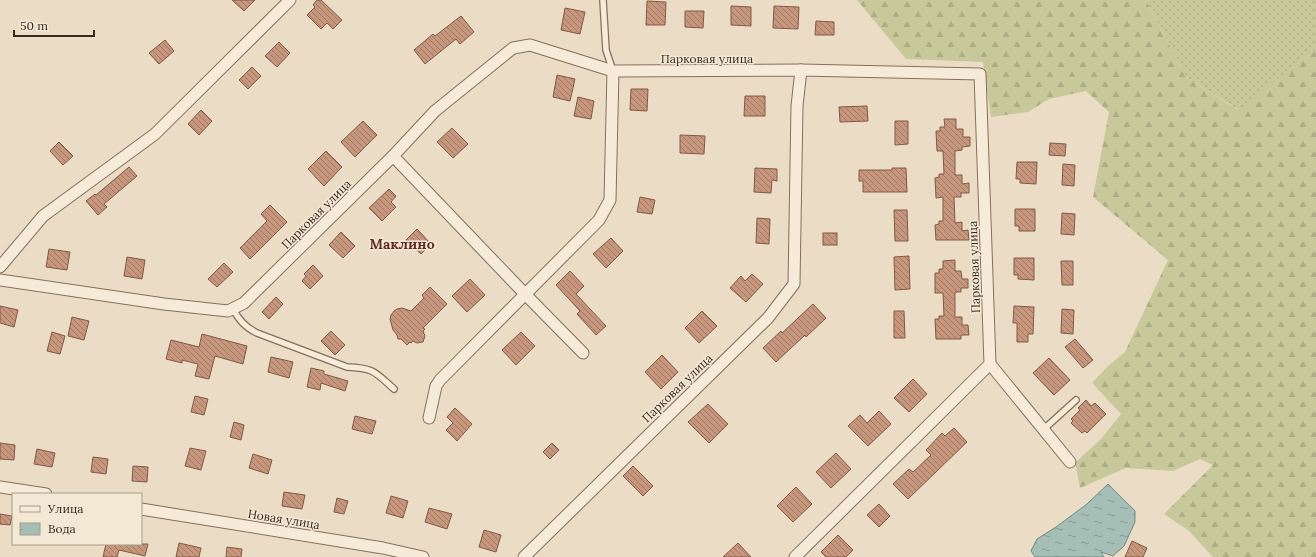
<svg xmlns="http://www.w3.org/2000/svg" width="1316" height="557" font-family="Lora,serif">
<defs>
<pattern id="grass-dots" width="8" height="8" patternUnits="userSpaceOnUse"><rect width="8" height="8" fill="#c7c99a"/><path d="M2 2h.1M6 6h.1" fill="none" stroke="#acad84" stroke-width="1.8" stroke-linecap="round"/></pattern>
<pattern id="forest-firs" width="22" height="20" patternUnits="userSpaceOnUse"><rect width="22" height="20" fill="#c7c99a"/><path d="M5 1l3.5 6h-7zM16 11l3.5 6h-7z" fill="#acad84"/></pattern>
<pattern id="water-ripples" width="26" height="14" patternUnits="userSpaceOnUse"><rect width="26" height="14" fill="#a6bfb6"/><path d="M2 4q2-2 4 0t4 0M15 11q2-2 4 0t4 0" fill="none" stroke="#889b93"/></pattern>
<pattern id="building-back-hatch" width="6" height="6" patternUnits="userSpaceOnUse"><rect width="6" height="6" fill="#c7977d"/><path d="M-1 5l2 2M0 0l6 6M5-1l2 2" fill="none" stroke="#a27b66"/></pattern>
</defs>
<rect width="100%" height="100%" fill="#ebddc5"/>
<polygon fill="url(#grass-dots)" points="1146,0 1316,0 1316,49 1239,110 1186,77"/>
<polygon fill="url(#forest-firs)" points="857,0 1146,0 1186,77 1238,110 1316,49 1316,557 1213,557 1189,531 1164,514 1213,465 1200,459 1173,471 1126,468 1080,488 1075,463 1102,438 1121,414 1092,383 1108,366 1125,352 1168,260 1093,197 1109,112 1086,91 1049,99 1028,112 991,117 983,62 906,59"/>
<polygon fill="url(#water-ripples)" stroke="#6e8c83" points="1108,484 1135,511 1135,522 1124,546 1113,556 1101,552 1104,557 1035,557 1031,551 1037,539 1056,527 1087,504"/>
<g fill="url(#building-back-hatch)" stroke="#825844">
<polygon points="232,0 255,0 244,11"/>
<polygon points="317,0 321,0 342,20 333,29 327,23 321,29 307,15 315,7 313,5"/>
<polygon points="647,1 666,2 665,25 646,25"/>
<polygon points="731,6 751,7 751,26 731,25"/>
<polygon points="774,6 799,7 798,29 773,28"/>
<polygon points="565,8 585,12 580,34 561,30"/>
<polygon points="685,11 704,11 703,28 685,27"/>
<polygon points="461,16 474,32 460,44 456,39 425,64 414,50 433,34 435,36"/>
<polygon points="816,21 834,22 834,35 815,35"/>
<polygon points="165,40 174,51 159,64 149,53"/>
<polygon points="279,42 290,53 277,67 265,56"/>
<polygon points="252,67 261,76 248,89 239,80"/>
<polygon points="557,75 575,79 570,101 553,97"/>
<polygon points="631,89 648,89 647,111 630,110"/>
<polygon points="745,96 765,96 765,116 744,116"/>
<polygon points="578,97 594,101 591,119 574,116"/>
<polygon points="867,106 868,121 840,122 839,107"/>
<polygon points="201,110 212,121 199,135 188,124"/>
<polygon points="944,119 956,119 956,129 963,129 963,137 970,137 970,146 962,147 962,150 955,151 955,175 962,175 962,184 969,183 969,193 961,193 961,197 954,197 955,223 962,222 962,231 968,230 969,240 936,240 935,225 939,224 939,221 943,221 943,197 936,198 935,178 939,177 939,174 944,174 943,151 937,151 936,131 940,131 940,127 945,127"/>
<polygon points="363,121 377,135 355,157 341,142"/>
<polygon points="895,121 908,121 908,144 895,145"/>
<polygon points="452,128 468,144 453,158 437,142"/>
<polygon points="680,135 705,136 704,154 680,153"/>
<polygon points="59,142 73,156 63,165 50,151"/>
<polygon points="1050,143 1066,144 1065,156 1049,155"/>
<polygon points="326,151 342,167 324,186 308,169"/>
<polygon points="1017,162 1037,162 1036,184 1020,183 1020,179 1016,179"/>
<polygon points="1063,164 1075,165 1074,186 1062,185"/>
<polygon points="129,167 137,176 104,204 107,207 98,215 86,201 95,194 96,195"/>
<polygon points="755,168 777,169 777,181 772,180 771,193 754,192"/>
<polygon points="892,168 906,168 907,192 863,192 863,181 859,181 859,170 892,170"/>
<polygon points="389,189 396,196 391,202 396,207 382,221 369,208"/>
<polygon points="640,197 655,200 652,214 637,212"/>
<polygon points="270,205 287,222 250,259 240,248 267,221 261,214"/>
<polygon points="1015,209 1035,209 1035,231 1019,231 1019,226 1015,226"/>
<polygon points="894,210 907,210 908,241 895,241"/>
<polygon points="1062,213 1075,214 1074,235 1061,234"/>
<polygon points="757,218 770,219 769,244 756,243"/>
<polygon points="417,229 431,244 421,254 406,240"/>
<polygon points="341,232 355,246 343,258 329,245"/>
<rect x="823" y="233" width="14" height="12"/>
<polygon points="611,238 623,251 606,268 593,254"/>
<polygon points="49,249 70,252 67,270 46,267"/>
<polygon points="909,256 910,289 895,290 894,257"/>
<polygon points="127,257 145,260 142,279 124,276"/>
<polygon points="1014,258 1034,258 1034,280 1018,279 1018,275 1014,275"/>
<polygon points="955,260 955,271 961,271 962,279 968,279 968,288 961,288 961,292 955,292 955,317 962,317 962,325 968,325 969,335 961,335 961,339 936,339 935,319 939,319 939,316 944,316 943,293 935,293 935,273 939,273 939,269 943,269 943,261"/>
<polygon points="1061,261 1073,261 1073,285 1062,285"/>
<polygon points="224,263 233,272 217,287 208,279"/>
<polygon points="313,265 323,276 310,289 302,281 306,276 304,274"/>
<polygon points="570,271 584,286 576,294 606,326 596,335 577,314 580,311 556,285"/>
<polygon points="752,274 763,284 746,302 730,288 741,276 745,281"/>
<polygon points="470,279 485,295 467,312 452,296"/>
<polygon points="430,287 447,304 423,328 425,329 423,331 425,336 423,342 417,343 413,341 411,343 410,342 407,345 401,339 398,339 397,335 393,330 390,319 391,315 394,311 397,309 402,308 411,311 424,298 422,295"/>
<polygon points="276,297 283,304 269,319 262,312"/>
<polygon points="813,304 826,318 806,337 805,335 776,362 763,348 781,331 782,333"/>
<polygon points="0,306 18,310 14,327 0,323"/>
<polygon points="1014,306 1034,307 1033,334 1028,334 1028,342 1017,342 1017,323 1013,323"/>
<polygon points="1062,309 1074,310 1073,334 1061,333"/>
<polygon points="702,311 717,326 699,343 685,328"/>
<polygon points="894,311 904,311 905,338 894,338"/>
<polygon points="72,317 89,321 84,340 68,336"/>
<polygon points="331,331 345,345 335,355 321,341"/>
<polygon points="52,332 65,336 60,354 47,351"/>
<polygon points="521,332 535,346 516,365 502,350"/>
<polygon points="202,334 247,346 243,364 215,356 209,379 195,376 198,364 182,360 182,363 166,359 171,340 199,347"/>
<polygon points="1075,339 1093,360 1083,368 1065,347"/>
<polygon points="662,355 678,372 661,389 645,372"/>
<polygon points="271,357 293,362 289,378 268,372"/>
<polygon points="1049,358 1070,380 1054,395 1033,373"/>
<polygon points="311,368 324,371 324,374 348,381 345,391 321,383 320,390 307,387"/>
<polygon points="913,379 927,394 909,412 894,398"/>
<polygon points="195,396 208,399 204,415 191,412"/>
<polygon points="1086,400 1091,406 1095,403 1106,414 1087,433 1085,431 1082,433 1071,423 1073,421 1071,419 1080,410 1078,408"/>
<polygon points="708,404 728,424 709,443 688,422"/>
<polygon points="455,408 472,424 457,441 446,430 453,423 447,417"/>
<polygon points="879,411 891,424 868,446 848,426 860,415 867,423"/>
<polygon points="355,416 376,421 372,434 352,429"/>
<polygon points="234,422 244,425 241,440 230,437"/>
<polygon points="954,428 967,442 908,499 893,484 909,469 913,472 931,455 926,450 942,433 945,436"/>
<polygon points="0,443 15,445 14,460 0,459"/>
<polygon points="552,443 559,450 550,459 543,452"/>
<polygon points="190,448 206,451 201,470 185,466"/>
<polygon points="37,449 55,453 52,467 34,464"/>
<polygon points="836,453 851,469 831,488 816,472"/>
<polygon points="253,454 272,460 268,474 249,468"/>
<polygon points="93,457 108,459 106,474 91,472"/>
<polygon points="133,466 148,467 147,482 132,481"/>
<polygon points="633,466 653,486 643,496 623,476"/>
<polygon points="796,487 812,504 793,522 777,506"/>
<polygon points="284,492 305,495 302,509 282,506"/>
<polygon points="391,496 408,501 403,518 386,513"/>
<polygon points="337,498 348,501 344,514 334,512"/>
<polygon points="879,504 890,516 879,527 867,515"/>
<polygon points="429,508 452,514 447,529 425,522"/>
<polygon points="0,514 12,516 10,525 0,524"/>
<polygon points="484,530 501,535 496,552 479,547"/>
<polygon points="838,535 853,550 846,557 826,557 821,552"/>
<polygon points="1132,541 1147,548 1143,557 1125,557"/>
<polygon points="179,543 201,548 199,557 176,557"/>
<polygon points="738,543 751,557 723,557"/>
<polygon points="106,544 148,544 145,556 119,550 117,557 103,557"/>
<polygon points="227,547 242,549 241,557 226,557"/>
</g>
<g fill="none" stroke-linecap="round" stroke-linejoin="round">
<defs>
<g id="service">
<polyline points="603,0 606,50 613,71"/>
<path d="M233,309C239,320 245,327 257,333L347,367C374,368 375,372 394,389"/>
<polyline points="1044,429 1076,400"/>
</g>
<g id="minor">
<polyline points="393,156 525,294 583,353"/>
<polyline points="0,267 43,216 155,134 290,0"/>
<polyline points="0,280 164,304 228,311 244,303 393,156 435,111 513,48 530,45 613,71 801,70 980,74 990,364 795,557"/>
<polyline points="990,364 1070,462"/>
<polyline points="429,418 436,386 440,380 599,220 610,200 613,71"/>
<polyline points="0,487 46,494"/>
<polyline points="141,509 383,548 423,557"/>
<polyline points="524,557 768,318 794,284 797,106 801,70"/>
</g>
</defs>
<use href="#service" stroke="#856f5c" stroke-width="8"/>
<use href="#minor" stroke="#856f5c" stroke-width="13"/>
<use href="#service" stroke="#f6ebd8" stroke-width="5.5"/>
<use href="#minor" stroke="#f6ebd8" stroke-width="11"/>
</g>
<g text-anchor="middle" dominant-baseline="central" stroke-width="3" stroke-linejoin="round" paint-order="stroke">
<g font-size="12" fill="#36291f" stroke="#f3e8d4">
<text x="707" y="58">Парковая улица</text>
<text transform="translate(316 214) rotate(-45)">Парковая улица</text>
<text transform="translate(974 267) rotate(-92)">Парковая улица</text>
<text transform="translate(677 388) rotate(-44)">Парковая улица</text>
<text transform="translate(284 519) rotate(9)">Новая улица</text>
</g>
<g font-size="14" font-weight="bold" fill="#602a21" stroke="#f3e8d4">
<text x="402" y="244">Маклино</text>
</g>
</g>
<rect x="12" y="493" width="130" height="52" fill="#f3e8d4" stroke="#a79c8c"/>
<rect x="20" y="506" width="20" height="6" fill="#f6ebd8" stroke="#a79c8c"/>
<text x="48" y="513" font-size="12" fill="#36291f">Улица</text>
<rect x="20" y="523" width="20" height="12" fill="url(#water-ripples)" stroke="#a79c8c"/>
<text x="48" y="533" font-size="12" fill="#36291f">Вода</text>
<path d="M14 30v6h80v-6" fill="none" stroke="#36291f" stroke-width="2"/>
<text x="20" y="30" font-size="12" fill="#36291f" stroke="#f3e8d4" stroke-width="3" paint-order="stroke">50 m</text>
</svg>
